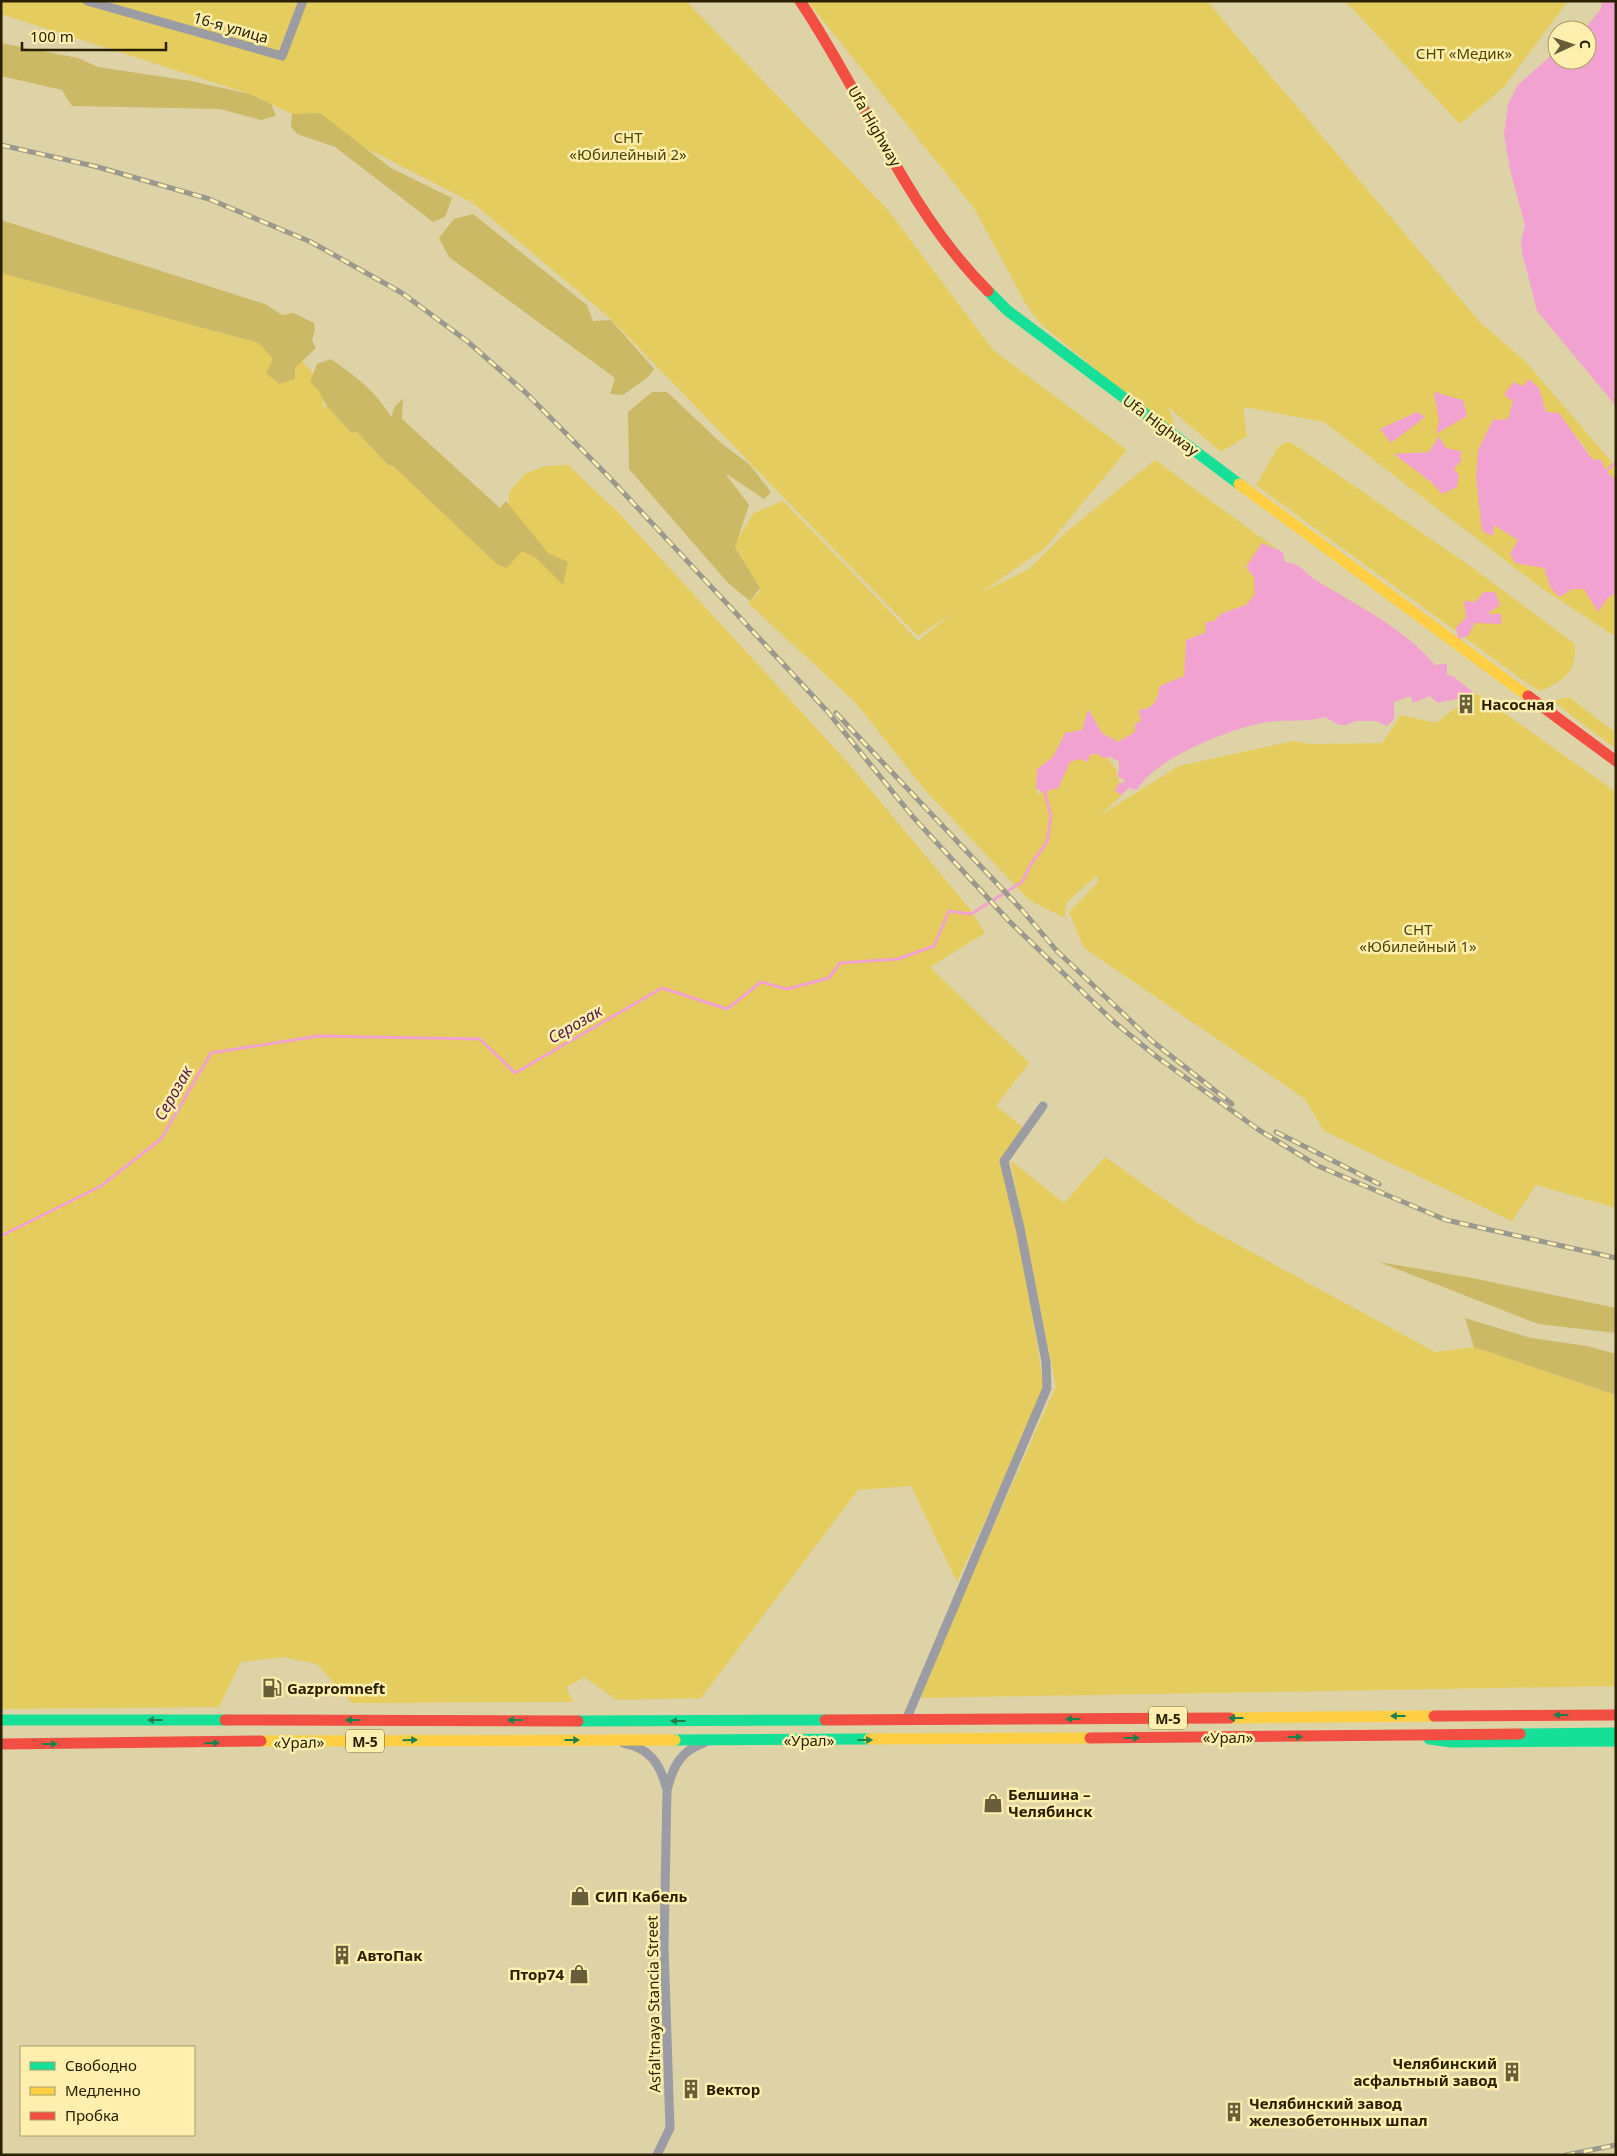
<svg xmlns="http://www.w3.org/2000/svg" width="1617" height="2156" font-family="'Noto Sans',sans-serif">
<rect width="100%" height="100%" fill="#ded3a7"/>
<g fill="#e4cd5e" fill-rule="evenodd">
<path d="M1,1H686L888,210L993,350L1127,450L1045,548L982,592L1029,569L1065,533L1155,460L1278,550L1255,594L1246,605L1220,614L1205,633L1186,640L1184,676L1160,686L1157,701L1148,709L1135,732L1118,742L1102,733L1089,709L1082,730L1065,733L1053,757L1037,769L1036,788L1038,796C1064,770 1060,753 1104,754L1116,769L1122,795L1099,816L1179,766L1293,741L1312,744L1382,743L1401,715L1436,723L1476,693L1616,792V1208L1536,1185L1512,1221L1324,1131L1305,1099L1084,948L1069,912L1098,882L1097,875L1066,903L1065,918L1029,900L925,790L856,703L748,603L761,591L734,544L754,513L783,501L918,641L954,612L918,636L610,318L473,203L382,156L250,94L1,14Z"/>
<path d="M807,1H1207L1479,321L1526,362L1616,467V480L1606,471L1601,460L1592,459L1582,443L1546,412L1539,388L1523,386L1505,395L1513,401L1508,420L1494,525L1518,540L1510,554L1544,567L1551,589H1584L1607,599L1616,592V637L1540,587L1324,422L1243,407L1247,436L1221,452L1168,407L1176,430L1122,391L1042,325L1027,306L974,208ZM1429,452L1442,493L1431,482L1394,454Z"/>
<polygon points="1345,1 1568,1 1503,88 1460,124"/>
<polygon points="1,273 259,343 298,357 324,385 323,409 327,406 351,433 357,432 388,465 392,465 499,565 507,567 509,493 525,474 545,466 568,465 618,512 849,764 969,908 985,933 930,967 1029,1063 996,1106 1025,1129 1007,1155 1043,1383 1041,1398 957,1582 911,1486 858,1490 701,1698 617,1700 584,1677 566,1687 573,1702 352,1703 317,1664 283,1657 241,1662 219,1707 1,1709"/>
<path d="M1287,442L1292,443L1470,566L1575,644C1576,675 1565,678 1541,691L1531,686L1256,485L1278,447Z"/>
<polygon points="1569,697 1616,733 1616,749 1553,701"/>
<polygon points="1105,1157 1198,1223 1435,1352 1474,1347 1616,1395 1616,1686 917,1698 1056,1386 1010,1160 1064,1203"/>
</g>
<g fill="#ccb966">
<polygon points="1,43 78,58 98,67 191,81 250,94 271,104 276,116 261,120 220,109 72,106 62,90 1,76"/>
<polygon points="320,113 391,168 452,198 445,217 433,222 335,147 297,134 291,127 292,114"/>
<polygon points="473,214 587,305 593,321 611,320 654,369 647,378 623,395 610,394 615,378 449,257 439,238 454,219"/>
<polygon points="1,220 265,304 282,315 293,313 314,323 315,330 312,340 316,348 295,368 295,379 279,384 266,373 273,359 259,343 1,273"/>
<path d="M331,359C355,376 376,391 391,417L395,406L403,399L402,419L500,508L506,501L548,553L568,562L563,585L536,558L522,551L507,568L498,565L392,465H388L357,432L351,433L327,406L318,390L310,382L317,364Z"/>
<polygon points="652,392 667,392 720,442 750,465 771,492 764,499 725,473 749,505 735,547 760,588 750,601 728,583 629,469 628,412"/>
<polygon points="1379,1262 1467,1277 1616,1308 1616,1333 1538,1324"/>
<polygon points="1465,1318 1531,1338 1587,1346 1616,1354 1616,1395 1474,1347"/>
</g>
<g fill="#f2a2d0">
<polygon points="1603,1 1616,1 1616,406 1537,311 1522,252 1521,242 1525,225 1510,170 1504,135 1508,105 1517,86 1557,50 1557,60 1587,60 1587,30 1584,30 1600,10"/>
<polygon points="1529,379 1539,388 1546,412 1559,413 1592,459 1601,460 1606,471 1616,480 1616,592 1607,599 1598,612 1584,589 1572,589 1560,597 1551,589 1544,568 1515,563 1510,554 1518,540 1494,525 1493,536 1482,531 1476,477 1478,450 1493,420 1508,419 1513,401 1504,395 1513,382 1523,386"/>
<polygon points="1434,392 1463,400 1467,416 1436,434 1439,421"/>
<polygon points="1417,412 1425,417 1391,443 1380,429"/>
<polygon points="1439,436 1446,448 1461,451 1461,461 1454,469 1459,475 1457,487 1442,494 1431,482 1394,454 1429,452"/>
<path d="M1262,543L1283,552L1285,562C1304,564 1302,572 1317,581C1354,603 1408,631 1435,665L1447,664V675L1453,676L1474,693C1463,700 1450,699 1438,703L1430,696L1413,703L1410,696L1394,702V719L1387,726L1376,721H1356L1346,725H1339L1325,717C1304,723 1288,719 1268,722C1233,727 1153,759 1137,790L1129,788L1121,795L1115,791L1119,783H1123L1125,780L1117,776L1119,771V761L1110,757L1104,758L1097,754H1090L1088,762L1080,759L1070,762L1058,789H1052L1045,793L1036,788L1037,769L1053,757L1065,733L1082,730L1088,709L1102,733L1118,742L1135,732V724L1141,721L1138,710C1154,709 1157,701 1160,686L1184,676L1186,640L1205,633L1206,622L1215,621L1220,614L1246,605L1255,594L1254,577L1246,567Z"/>
<polygon points="1484,592 1495,592 1500,605 1487,614 1501,614 1501,624 1475,623 1468,636 1458,639 1456,627 1466,618 1464,601 1475,602"/>
</g>
<g fill="none" stroke-linecap="round" stroke-linejoin="round">
<g stroke="#f2a2d0" stroke-width="3">
<polyline points="1606,471 1616,462"/>
<polyline points="1,1236 101,1186 161,1139 211,1053 318,1036 480,1039 515,1073 662,988 727,1009 761,982 787,989 829,978 840,963 898,959 934,946 949,911 971,914 1022,882 1031,864 1047,842 1051,817 1045,793 1043,791"/>
</g>
<g stroke="#9b9ca4" stroke-width="9">
<polyline points="87,1 282,56 303,1"/>
<polyline points="906,1720 1047,1388 1046,1362 1020,1228 1004,1161 1043,1106"/>
<path d="M623,1743C649,1748 660,1763 666,1787"/>
<path d="M657,2155L670,2128L664,1946L667,1790C673,1767 680,1751 704,1743"/>
</g>
<g stroke="#16e098" stroke-width="11">
<polyline points="988,291 1008,311 1239,484"/>
<polyline points="1,1720 225,1720"/>
<polyline points="578,1721 825,1720"/>
<polyline points="1520,1734 1616,1733"/>
<polyline points="1429,1739 1452,1742 1616,1741"/>
<polyline points="675,1740 869,1739"/>
</g>
<g stroke="#ffcf43" stroke-width="11">
<polyline points="1239,484 1528,696"/>
<polyline points="1230,1718 1434,1716"/>
<polyline points="869,1739 1090,1738"/>
<polyline points="261,1741 675,1740"/>
</g>
<g stroke="#f24e42" stroke-width="11">
<path d="M800,1C864,96 906,209 988,291"/>
<polyline points="1528,696 1616,761"/>
<polyline points="1434,1716 1616,1715"/>
<polyline points="225,1720 578,1721"/>
<polyline points="825,1720 1230,1718"/>
<polyline points="1090,1738 1520,1734"/>
<polyline points="1,1744 261,1741"/>
</g>
<defs>
<g id="rail">
<polyline points="1,145 98,167 209,199 311,242 402,293 467,341 525,392 607,475 827,711 913,817 1009,921 1114,1022 1157,1057 1259,1130 1318,1166 1446,1220 1616,1258"/>
<polyline points="836,713 1022,910 1057,951 1152,1041 1232,1104"/>
<polyline points="1276,1132 1379,1184"/>
<polyline points="1566,2155 1616,2145"/>
</g>
</defs>
<use href="#rail" stroke="#9b988d" stroke-width="5"/>
<use href="#rail" stroke="#feefaf" stroke-width="3" stroke-dasharray="9" stroke-linecap="butt"/>
</g>
<defs><path id="oneway-solid" d="M-6-.8H1V-3.2L6.5 0L1 3.2V.8H-6Z" transform="scale(1.25)"/></defs>
<g fill="#1f804c">
<use href="#oneway-solid" transform="translate(1561 1715) rotate(180)"/>
<use href="#oneway-solid" transform="translate(1398 1716) rotate(180)"/>
<use href="#oneway-solid" transform="translate(1236 1718) rotate(180)"/>
<use href="#oneway-solid" transform="translate(1073 1719) rotate(180)"/>
<use href="#oneway-solid" transform="translate(155 1720) rotate(-180)"/>
<use href="#oneway-solid" transform="translate(353 1720) rotate(180)"/>
<use href="#oneway-solid" transform="translate(515 1720) rotate(-180)"/>
<use href="#oneway-solid" transform="translate(678 1721) rotate(-180)"/>
<use href="#oneway-solid" transform="translate(1295 1737)"/>
<use href="#oneway-solid" transform="translate(1132 1738)"/>
<use href="#oneway-solid" transform="translate(410 1740) rotate(-1)"/>
<use href="#oneway-solid" transform="translate(572 1740)"/>
<use href="#oneway-solid" transform="translate(865 1740)"/>
<use href="#oneway-solid" transform="translate(212 1743) rotate(-1)"/>
<use href="#oneway-solid" transform="translate(50 1744)"/>
</g>
<defs>
<symbol id="building-bare" viewBox="-9 -9 18 18"><path d="M-4-6H4V6H1V3H-1V6H-4ZM-2.5-4.3h1.7v1.8h-1.7ZM.8-4.3h1.7v1.8H.8ZM-2.5-1h1.7V.8h-1.7ZM.8-1h1.7V.8H.8Z" fill="#685f3a" stroke="#feefaf" stroke-width="2.5" paint-order="stroke"/></symbol>
<symbol id="fuel-bare" viewBox="-9 -9 18 18"><path d="M-5.5-6h7V0h2V4h1.3V-2.5L3-4.5l.8-.8L6-3V5H2.5V1h-1V6h-7ZM-4.2-4.7v3.2H.2V-4.7Z" fill="#685f3a" stroke="#feefaf" stroke-width="2.5" paint-order="stroke"/></symbol>
<symbol id="shop-bare" viewBox="-9 -9 18 18"><path d="M-5-2.5h2.3a2.7 3.5 0 0 1 5.4 0H5L5.5 6h-11ZM-1.5-2.5h3a1.5 2.3 0 0 0-3 0Z" fill="#685f3a" stroke="#feefaf" stroke-width="2.5" paint-order="stroke"/></symbol>
</defs>
<g fill-rule="evenodd">
<use href="#building-bare" x="1452" y="690" width="28" height="28"/>
<use href="#fuel-bare" x="258" y="1674" width="28" height="28"/>
<use href="#shop-bare" x="979" y="1789" width="28" height="28"/>
<use href="#shop-bare" x="566" y="1882" width="28" height="28"/>
<use href="#building-bare" x="328" y="1941" width="28" height="28"/>
<use href="#shop-bare" x="565" y="1960" width="28" height="28"/>
<use href="#building-bare" x="1498" y="2058" width="28" height="28"/>
<use href="#building-bare" x="677" y="2075" width="28" height="28"/>
<use href="#building-bare" x="1220" y="2098" width="28" height="28"/>
</g>
<g text-anchor="middle" dominant-baseline="central" stroke-width="5" stroke-linejoin="round" paint-order="stroke">
<g fill="#feefaf" stroke="#685e34" stroke-width="1">
<rect x="1149" y="1706.5" width="38" height="23" rx="4"/>
<rect x="346" y="1729.5" width="38" height="23" rx="4"/>
</g>
<g font-size="14" font-weight="bold" fill="#282000">
<text x="1168" y="1718">М-5</text>
<text x="365" y="1741">М-5</text>
</g>
<g font-size="15" fill="#282000" stroke="#feefaf">
<text transform="translate(231 27) rotate(16)">16-я улица</text>
<text transform="translate(875 126) rotate(60)">Ufa Highway</text>
<text transform="translate(1161 425) rotate(37)">Ufa Highway</text>
<text x="1228" y="1737">«Урал»</text>
<text x="809" y="1740">«Урал»</text>
<text transform="translate(299 1742) rotate(-1)">«Урал»</text>
<text transform="translate(653 2004) rotate(-91)">Asfal'tnaya Stancia Street</text>
</g>
<g font-size="15" fill="#514403" stroke="#feefaf">
<text x="1464" y="53">СНТ «Медик»</text>
<text x="628" y="137">СНТ<tspan x="628" dy="17">«Юбилейный 2»</tspan></text>
<text x="1418" y="929">СНТ<tspan x="1418" dy="17">«Юбилейный 1»</tspan></text>
</g>
<g font-size="15" font-weight="bold" fill="#282000" stroke="#feefaf" text-anchor="start">
<text x="1481" y="704">Насосная</text>
<text x="287" y="1688">Gazpromneft</text>
<text x="1008" y="1794">Белшина –<tspan x="1008" dy="17">Челябинск</tspan></text>
<text x="595" y="1896">СИП Кабель</text>
<text x="357" y="1955">АвтоПак</text>
<text x="564" y="1974" text-anchor="end">Птор74</text>
<text x="1497" y="2063" text-anchor="end">Челябинский<tspan x="1497" dy="17">асфальтный завод</tspan></text>
<text x="706" y="2089">Вектор</text>
<text x="1249" y="2103">Челябинский завод<tspan x="1249" dy="17">железобетонных шпал</tspan></text>
</g>
<g font-size="16" font-style="italic" fill="#57144b" stroke="#feefaf">
<text transform="translate(575 1024) rotate(-30)">Серозак</text>
<text transform="translate(173 1093) rotate(-60)">Серозак</text>
</g>
</g>
<rect width="1617" height="2156" fill="none" stroke="#282000" stroke-width="5"/>
<rect x="20" y="2046" width="175" height="90" fill="#feefaf" stroke="#a89c69"/>
<rect x="30" y="2062" width="25" height="8" fill="#16e098" stroke="#a89c69"/>
<text x="65" y="2071" font-size="15" fill="#282000">Свободно</text>
<rect x="30" y="2087" width="25" height="8" fill="#ffcf43" stroke="#a89c69"/>
<text x="65" y="2096" font-size="15" fill="#282000">Медленно</text>
<rect x="30" y="2112" width="25" height="8" fill="#f24e42" stroke="#a89c69"/>
<text x="65" y="2121" font-size="15" fill="#282000">Пробка</text>
<g transform="translate(1572 45) rotate(87)"><circle r="24" fill="#feefaf" stroke="#a89c69"/>
<path d="M0-4L9 19L0 12L-9 19Z" fill="#685f3a"/>
<text y="-8" font-size="14" font-weight="bold" text-anchor="middle" fill="#282000">С</text>
</g>
<path d="M22 42v8h144v-8" fill="none" stroke="#282000" stroke-width="2.5"/>
<text x="30" y="42" font-size="15" fill="#282000" stroke="#feefaf" stroke-width="4" paint-order="stroke">100 m</text>
</svg>
